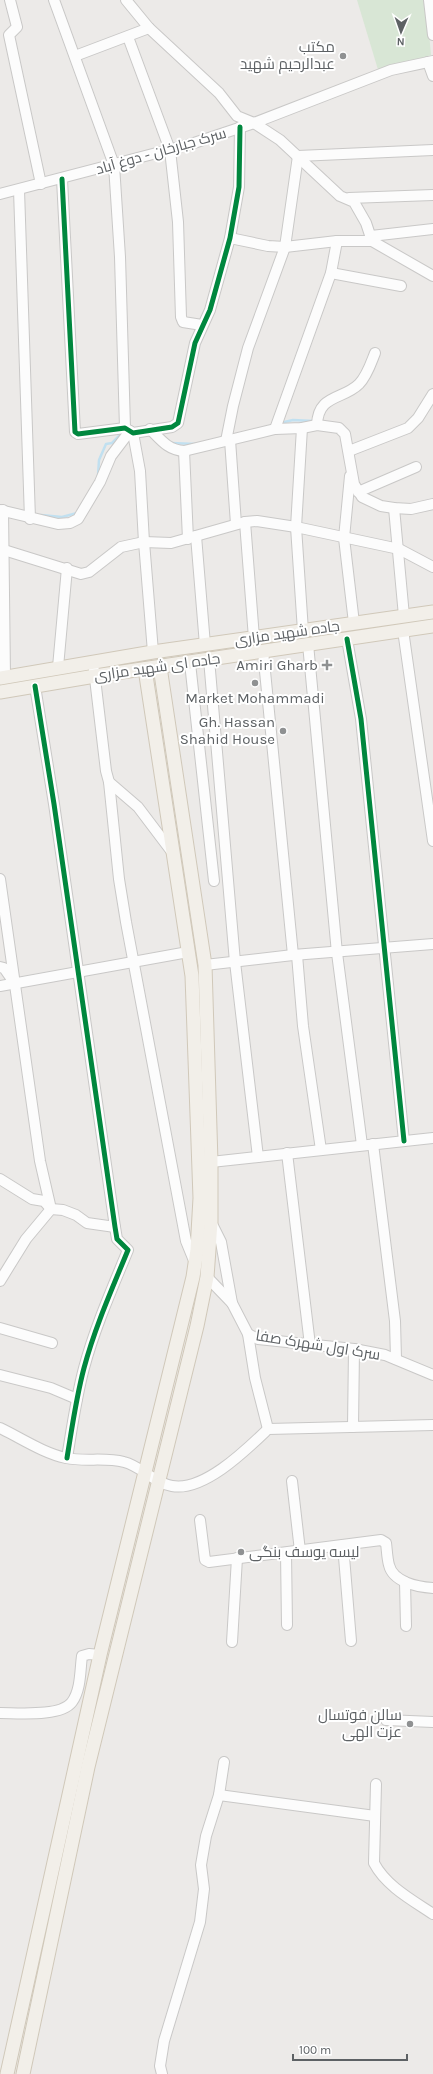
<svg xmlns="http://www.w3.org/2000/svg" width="433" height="2074" font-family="Karla,Cairo,sans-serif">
<rect width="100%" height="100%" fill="#eceae8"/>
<polygon fill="#d8e6d5" points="357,0 426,0 431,55 379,73"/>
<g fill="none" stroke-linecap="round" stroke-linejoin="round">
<g stroke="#c1e0f0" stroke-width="2.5">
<polyline points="280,423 293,420 313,421"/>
<polyline points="171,443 196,444"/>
<polyline points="98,476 99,460 106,444 112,443 123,432"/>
<polyline points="41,515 62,517 77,513"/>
</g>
<defs>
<g id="minor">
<polyline points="10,0 17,27 9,35 41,184"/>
<polyline points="54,0 114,165 120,257 125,428"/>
<polyline points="126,0 149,28 219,93 237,116 254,123 280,140 340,196 354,202 366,223 372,241"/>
<polyline points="429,0 433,35"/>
<polyline points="128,37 170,150 178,222 181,317 183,322 202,325"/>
<polyline points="75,56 149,28"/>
<polyline points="428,62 433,76"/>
<polyline points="62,179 75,432 78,434 125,428 133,433 172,427 178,423 195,343 210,310 230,238 239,187 240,127"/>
<polyline points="19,190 30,519"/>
<polyline points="0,194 191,144 254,123 391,70 433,61"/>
<polyline points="349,198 433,195"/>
<polyline points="371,236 433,229"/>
<polyline points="230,238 268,246 285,247 337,241 372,241 433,276"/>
<polyline points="331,273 401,286"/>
<path d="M317,425C318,394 343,400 359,384C367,376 371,363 375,353"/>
<polyline points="302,428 296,527 303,631"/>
<path d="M150,429C161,440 168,450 184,451L275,429L302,428L317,425L339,428L345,434L354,484L362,497L381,506L394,508L411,509L433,504"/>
<polyline points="275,429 331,273 337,241"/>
<polyline points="133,433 140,471 144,542 153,652"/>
<polyline points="230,440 236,524"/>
<polyline points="226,441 233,406 248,348 285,247 298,156 433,150"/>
<polyline points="184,451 188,539"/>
<polyline points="349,451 408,428 418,418 433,394"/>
<polyline points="350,476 344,538 354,623"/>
<polyline points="358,492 416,467"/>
<polyline points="394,508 404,616"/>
<polyline points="0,510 58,524 70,523 78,519 100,482 111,456 130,431"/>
<polyline points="3,510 5,677"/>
<polyline points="245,522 254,638"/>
<polyline points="196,536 205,645"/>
<polyline points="0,550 4,550 81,574 89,572 121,547 144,542 171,543 245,522 257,521 296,527 399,549 433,567"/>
<polyline points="403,630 433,841"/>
<polyline points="347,639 361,719 404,1141"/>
<polyline points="308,644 337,953 362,1145"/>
<polyline points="263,651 293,955"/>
<polyline points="209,659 235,962 258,1157"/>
<polyline points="190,663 214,881"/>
<polyline points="58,667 67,568"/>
<polyline points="94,670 106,771 109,782 138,807 172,852"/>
<path d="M35,686L54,804L115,1227L117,1239L128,1250C112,1289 95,1327 84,1368C76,1398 72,1428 67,1458"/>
<polyline points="109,782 119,879 126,922 186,1241 195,1263"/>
<polyline points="0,879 40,1161 51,1209"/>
<polyline points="297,955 303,1026 321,1150"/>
<polyline points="205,965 293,955 433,944"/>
<polyline points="0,967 4,968 13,981"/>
<polyline points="0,986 188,952"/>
<polyline points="373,1144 395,1321 396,1359"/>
<polyline points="287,1153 310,1345"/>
<polyline points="211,1162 433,1138"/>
<polyline points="0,1179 32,1199 44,1201 51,1209 63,1210 76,1215 87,1223 115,1227"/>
<polyline points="211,1222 221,1242 232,1303 248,1334 255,1378 268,1429"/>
<polyline points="207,1277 232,1303"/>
<polyline points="0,1281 26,1239 51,1209"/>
<polyline points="0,1328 52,1343"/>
<polyline points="248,1334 258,1339 354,1349 385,1355 433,1375"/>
<polyline points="0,1375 51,1388 77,1399"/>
<polyline points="353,1427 354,1349"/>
<path d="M0,1428C21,1438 43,1453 66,1458C85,1462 105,1457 124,1462C141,1466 154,1483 172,1486C204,1492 247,1449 268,1429L433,1425"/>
<polyline points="292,1481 300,1551"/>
<path d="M200,1520L205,1560L209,1562L381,1540L386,1543C387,1550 387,1558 389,1565C393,1582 417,1587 433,1588"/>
<polyline points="343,1545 351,1641"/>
<polyline points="286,1553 287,1625"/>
<polyline points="405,1582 406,1626"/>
<polyline points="232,1642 237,1558"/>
<path d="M0,1713C18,1713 61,1717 72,1702C81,1690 80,1670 82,1656L89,1654L100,1655"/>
<polyline points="386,1720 433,1722"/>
<path d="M376,1784L374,1863C386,1886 412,1900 433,1914"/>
<polyline points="219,1795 375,1816"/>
<polyline points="162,2074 160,2066 164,2041 200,1922 204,1889 201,1865 206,1836 219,1795 224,1762"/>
</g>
<g id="major">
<polyline points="0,678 153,652 433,612"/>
<polyline points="0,692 95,676 433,626"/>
<polyline points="7,2074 100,1655 193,1277 197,1250 200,1198 192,976 145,669"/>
<polyline points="23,2074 88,1767 197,1326 207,1277 211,1222 211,1162 205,965 160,667"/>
</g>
</defs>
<use href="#minor" stroke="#c9c8c7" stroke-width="12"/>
<use href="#major" stroke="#d0c8b9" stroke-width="15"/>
<use href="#minor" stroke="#fcfcfc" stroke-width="10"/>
<use href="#major" stroke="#f2efe9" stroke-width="13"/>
<defs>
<g id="cycleway">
<polyline points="62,179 75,432 78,434 125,428 133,433 172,427 178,423 195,343 210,310 230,238 239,187 240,127"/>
<polyline points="347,639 361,719 404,1141"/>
<path d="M35,686L54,804L115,1227L117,1239L128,1250C112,1289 95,1327 84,1368C76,1398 72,1428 67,1458"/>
</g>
</defs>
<use href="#cycleway" stroke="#fff" stroke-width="8"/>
<use href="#cycleway" stroke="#00873e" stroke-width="5"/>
</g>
<g fill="#8f9192" stroke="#fff" stroke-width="1.5">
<circle cx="343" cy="56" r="4"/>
<path d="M325 659h4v4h4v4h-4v4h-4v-4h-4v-4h4z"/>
<circle cx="255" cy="683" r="4"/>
<circle cx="283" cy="731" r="4"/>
<circle cx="241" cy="1552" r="4"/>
<circle cx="410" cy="1724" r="4"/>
</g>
<g text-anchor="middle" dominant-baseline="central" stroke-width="4" stroke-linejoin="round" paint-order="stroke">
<g font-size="15" fill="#5d6164" stroke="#fff" text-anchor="end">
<text x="335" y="47">مکتب<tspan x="335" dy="17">عبدالرحیم شهید</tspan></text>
<text x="318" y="665">Amiri Gharb</text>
<text x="255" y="698" text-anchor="middle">Market Mohammadi</text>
<text x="275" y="722">Gh. Hassan<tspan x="275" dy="17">Shahid House</tspan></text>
<text x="249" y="1552" text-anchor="start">لیسه یوسف بنگی</text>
<text x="402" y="1715">سالن فوتسال<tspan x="402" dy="17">عزت الهی</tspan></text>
</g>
<g font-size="15" fill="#5d6164" stroke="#fff">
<text transform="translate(161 151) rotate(-16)">سرک جبارخان - دوغ آباد</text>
<text transform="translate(287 633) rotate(-8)">جاده شهید مزاری</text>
<text transform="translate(157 667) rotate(-8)">جاده ای شهید مزاری</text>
<text transform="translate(318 1345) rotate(9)">سرک اول شهرک صفا</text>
</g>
</g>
<g transform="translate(401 32) rotate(182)" stroke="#ffffff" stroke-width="3" paint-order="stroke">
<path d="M0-3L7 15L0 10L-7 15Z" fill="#5d6164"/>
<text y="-6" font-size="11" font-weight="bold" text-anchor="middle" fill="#5d6164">N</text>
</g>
<path d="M293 2054v6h114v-6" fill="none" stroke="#5d6164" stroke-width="2"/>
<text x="299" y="2054" font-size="12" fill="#5d6164" stroke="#ffffff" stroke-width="3" paint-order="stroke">100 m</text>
</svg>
